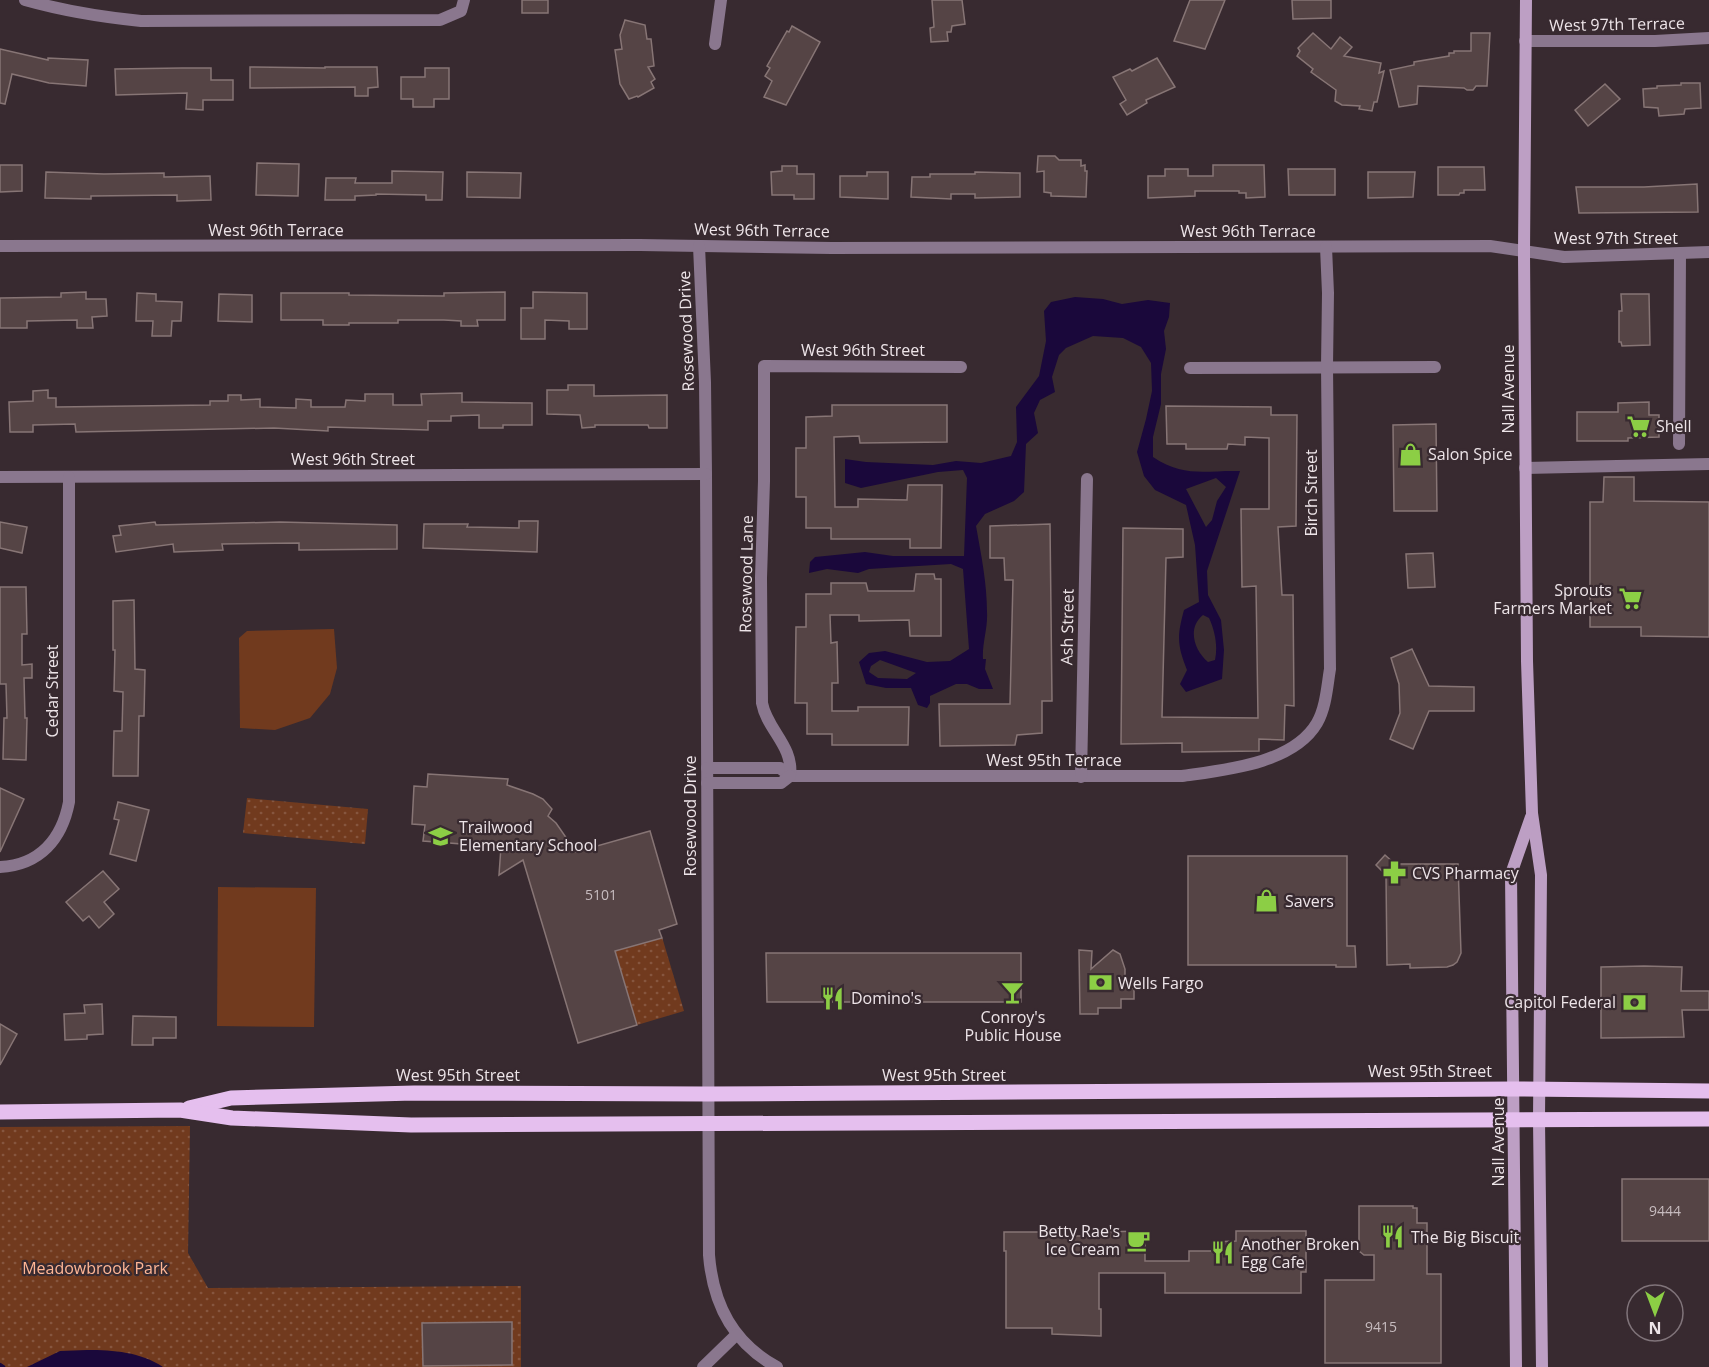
<svg xmlns="http://www.w3.org/2000/svg" width="1709" height="1367" font-family="'Open Sans',sans-serif">
<defs>
<pattern id="park-dots" width="8" height="8" patternUnits="userSpaceOnUse" patternTransform="scale(1.5)"><rect width="8" height="8" fill="#713a1e"/><path d="M2 2h.1M6 6h.1" fill="none" stroke="#86563f" stroke-width="1.8" stroke-linecap="round"/></pattern>
</defs>
<rect width="100%" height="100%" fill="#382a30"/>
<g fill="url(#park-dots)">
<polygon points="247,798 368,809 365,844 243,833"/>
<polygon points="662,937 684,1011 637,1025 615,951"/>
<polygon points="190,1126 188,1253 208,1288 521,1286 521,1367 0,1367 0,1127"/>
</g>
<g fill="#713a1e">
<polygon points="334,629 337,668 330,694 310,718 275,730 240,728 239,638 247,631"/>
<polygon points="218,887 316,888 314,1027 217,1026"/>
</g>
<g fill="#1a083b" fill-rule="evenodd">
<path d="M1075,297L1103,299L1122,304L1148,300L1170,303L1169,317L1164,331L1166,349L1161,374V404L1153,437V457C1184,478 1206,470 1240,471L1207,571L1208,595L1221,620L1224,650L1222,679L1186,692L1180,684L1187,670C1177,645 1177,636 1184,610L1199,602L1195,545L1186,505L1155,490L1144,476L1137,452L1146,419L1152,391L1151,363L1141,347L1123,338L1093,336L1066,348L1059,355L1052,377L1055,392L1040,400L1034,413L1038,433L1026,444L1024,492L1014,501L985,514L976,526C981,554 987,583 987,612C988,628 982,643 983,659H986L985,669L993,689H979L967,684H956L930,696V703L927,708L918,705L911,688H886L866,684L859,662L869,653L885,651L927,662L950,661L969,649L963,569L951,564L869,569L858,573L827,569L809,573L810,562L815,557L865,552L893,556H964L967,478L963,470L938,472L861,488L845,483V459L866,462L933,465L956,461L981,463L1011,456L1017,442L1016,407L1039,376L1046,341L1044,311L1051,302ZM1216,478L1226,487L1217,501L1212,520L1206,527L1186,489ZM1203,615L1209,618C1215,631 1218,646 1215,660L1208,662C1194,650 1187,628 1203,615ZM880,660L916,673L907,679L878,678L869,672L871,666Z"/>
<path d="M87,1350C114,1350 140,1352 163,1367H27L60,1351Z"/>
</g>
<g fill="none" stroke-linecap="round" stroke-linejoin="round">
<polyline stroke="#1a083b" stroke-width="4.5" points="0,1365 3,1367"/>
</g>
<g fill="#554445" stroke="#877575" stroke-width="1.5">
<rect x="522" y="0" width="26" height="13"/>
<polygon points="932,0 962,0 965,24 952,26 951,32 947,32 948,41 931,42 930,28 934,27"/>
<polygon points="1190,0 1225,0 1205,49 1174,41"/>
<polygon points="1292,0 1331,0 1331,18 1293,19"/>
<polygon points="625,20 645,25 647,39 651,39 654,66 648,67 655,79 651,82 654,88 638,97 637,96 629,99 620,84 615,50 622,49 620,35"/>
<polygon points="792,26 820,42 786,105 764,97 772,81 765,76 770,68 767,66 787,31 789,32"/>
<polygon points="1313,33 1331,49 1340,37 1352,47 1344,56 1381,63 1379,73 1384,71 1377,102 1374,102 1372,111 1359,109 1360,106 1342,105 1335,101 1336,90 1311,72 1313,69 1297,56 1300,51 1298,48"/>
<polygon points="1471,33 1490,33 1487,86 1476,86 1473,90 1467,90 1464,88 1418,86 1417,104 1399,107 1390,70 1414,65 1414,62 1449,56 1449,53 1454,53 1454,51 1471,51"/>
<polygon points="0,49 48,60 48,58 88,60 86,86 49,83 12,74 5,104 0,103"/>
<polygon points="1157,58 1175,87 1146,100 1147,103 1127,115 1120,104 1126,100 1113,77 1130,69 1132,71"/>
<polygon points="250,67 325,68 325,67 377,67 378,87 368,88 368,96 355,96 355,87 250,88"/>
<polygon points="182,68 211,68 211,80 233,80 233,100 203,100 203,110 186,109 187,93 116,95 115,69"/>
<polygon points="425,68 449,68 449,99 434,99 434,107 413,107 413,99 401,99 401,77 425,77"/>
<polygon points="1681,83 1700,83 1701,108 1685,109 1684,114 1659,116 1658,108 1644,107 1643,89 1657,88 1657,86 1681,85"/>
<polygon points="1605,84 1620,99 1588,126 1575,110"/>
<polygon points="1038,156 1055,156 1059,160 1081,160 1081,166 1085,165 1085,171 1087,171 1086,197 1051,196 1051,193 1044,192 1044,171 1037,172"/>
<polygon points="257,163 299,164 298,196 256,195"/>
<polygon points="0,165 22,165 22,191 0,192"/>
<polygon points="1213,165 1264,165 1265,197 1246,198 1246,193 1239,193 1239,191 1195,191 1195,196 1148,198 1148,176 1165,176 1165,169 1188,169 1188,176 1213,176"/>
<polygon points="782,166 797,166 797,174 814,174 814,199 794,199 794,195 772,195 771,172 782,171"/>
<polygon points="1438,167 1484,167 1485,190 1464,190 1464,193 1460,193 1459,195 1438,195"/>
<polygon points="1288,169 1335,169 1335,195 1289,195"/>
<polygon points="392,171 443,172 442,200 426,200 426,195 376,194 376,195 355,196 355,200 325,200 326,178 356,178 355,183 392,183"/>
<polygon points="46,172 104,174 164,173 164,177 210,176 211,200 177,201 177,195 91,196 91,199 45,198"/>
<polygon points="467,172 521,173 520,198 467,197"/>
<polygon points="867,172 888,172 888,199 840,197 840,176 867,176"/>
<polygon points="975,172 1020,173 1020,197 975,198 975,194 951,194 951,199 911,197 912,177 930,177 930,174 975,174"/>
<polygon points="1368,172 1415,172 1413,197 1368,198"/>
<polygon points="1697,184 1698,212 1579,213 1576,187 1644,187"/>
<polygon points="86,292 86,299 106,299 107,316 92,317 93,328 77,328 77,320 27,321 27,328 0,328 0,298 61,297 61,293"/>
<polygon points="505,292 505,320 477,320 478,326 461,326 461,321 444,320 398,320 398,323 349,323 349,325 323,325 323,320 281,320 281,293 349,293 349,295 444,296 444,293"/>
<polygon points="533,292 587,293 587,329 569,329 569,321 545,320 545,339 521,339 521,308 533,308"/>
<polygon points="137,293 156,294 156,301 182,302 181,321 172,321 171,336 152,336 153,321 136,321"/>
<polygon points="219,294 252,295 252,322 218,321"/>
<polygon points="1621,294 1649,294 1650,345 1622,346 1621,342 1619,342 1619,311 1622,311"/>
<polygon points="568,385 594,385 594,396 667,395 667,428 649,428 648,425 595,425 595,427 582,428 580,415 547,414 547,390 568,390"/>
<polygon points="48,390 48,398 56,398 56,407 210,405 210,401 228,401 228,395 241,395 241,400 260,399 260,407 296,408 296,399 311,400 311,407 345,407 346,400 365,401 365,394 393,394 393,405 422,405 421,394 462,393 462,402 532,403 532,425 503,425 503,428 479,428 479,415 451,416 451,421 428,421 428,430 328,427 328,431 274,428 76,432 75,424 33,425 33,432 10,432 9,402 33,401 33,391"/>
<polygon points="1649,402 1649,415 1659,415 1659,437 1628,438 1628,441 1577,441 1577,412 1618,412 1618,403"/>
<polygon points="832,405 947,405 947,442 860,443 859,436 834,437 835,507 858,507 858,499 907,500 908,485 942,485 941,548 910,548 910,539 831,539 831,528 806,528 806,497 796,497 796,448 806,448 806,417 832,416"/>
<polygon points="1166,406 1271,407 1271,415 1297,415 1296,526 1278,527 1282,595 1293,595 1294,706 1285,705 1284,740 1259,739 1259,751 1182,752 1182,743 1121,744 1123,528 1183,529 1183,557 1166,558 1162,717 1258,718 1256,586 1242,587 1241,509 1269,509 1269,438 1245,437 1245,445 1228,444 1227,449 1186,449 1186,444 1167,444"/>
<polygon points="1436,424 1437,511 1394,511 1393,425"/>
<polygon points="1604,477 1634,477 1634,501 1709,502 1709,637 1641,636 1641,627 1590,627 1590,502 1603,502"/>
<polygon points="519,521 538,521 537,552 423,548 424,524 468,524 467,527 519,528"/>
<polygon points="0,522 27,527 22,553 0,548"/>
<polygon points="155,522 156,525 280,522 397,525 397,549 299,550 299,543 222,544 223,550 174,552 173,544 116,552 113,536 121,535 119,526"/>
<polygon points="1050,524 1052,701 1042,701 1042,733 1017,735 1015,745 940,746 939,704 1010,704 1013,580 1005,580 1004,558 990,558 990,526"/>
<polygon points="1433,553 1435,587 1408,588 1406,554"/>
<polygon points="916,574 934,574 935,579 941,579 941,636 910,636 909,620 859,621 859,615 830,615 831,643 837,642 838,683 832,683 832,711 858,711 858,707 909,707 908,745 832,745 832,734 807,734 807,703 795,703 796,627 806,627 806,594 831,594 831,583 866,583 868,591 914,591"/>
<polygon points="0,587 26,587 27,634 22,634 22,665 32,664 32,678 24,678 25,718 27,718 26,760 3,759 4,718 7,718 6,684 0,684"/>
<polygon points="134,600 135,669 145,670 144,716 139,716 138,776 113,776 114,731 122,731 123,692 114,691 115,650 113,650 113,601"/>
<polygon points="1412,649 1429,686 1474,687 1474,711 1429,711 1413,749 1390,739 1400,713 1399,684 1391,658"/>
<polygon points="428,774 508,779 507,785 533,794 543,799 552,809 548,816 556,823 576,852 650,831 677,924 659,930 662,938 615,951 637,1025 578,1043 523,860 499,875 501,847 423,841 425,825 412,824 414,786 427,787"/>
<polygon points="0,788 24,799 0,852"/>
<polygon points="118,802 149,810 136,861 110,854 119,820 114,819"/>
<polygon points="1385,855 1395,864 1458,864 1461,953 1457,962 1453,965 1447,967 1410,968 1410,964 1387,965 1386,875 1376,865"/>
<polygon points="1188,856 1347,856 1347,946 1355,946 1356,967 1336,967 1336,965 1188,965"/>
<polygon points="103,871 119,889 104,902 114,914 99,928 89,916 83,921 66,902"/>
<polygon points="1079,950 1092,951 1091,969 1113,950 1120,954 1125,969 1125,984 1134,989 1134,999 1121,999 1121,1008 1098,1008 1098,1014 1080,1014"/>
<polygon points="766,953 1021,953 1021,1002 767,1002"/>
<polygon points="1644,966 1682,967 1681,991 1709,991 1709,1010 1682,1010 1684,1037 1601,1038 1601,967"/>
<polygon points="102,1004 103,1034 87,1035 87,1039 65,1040 64,1014 85,1013 84,1005"/>
<polygon points="133,1016 176,1017 176,1038 153,1038 153,1045 132,1045"/>
<polygon points="0,1024 17,1034 0,1065"/>
<rect x="1622" y="1179" width="87" height="62"/>
<polygon points="1359,1206 1413,1206 1413,1208 1417,1208 1417,1223 1427,1223 1427,1274 1441,1274 1441,1363 1325,1363 1325,1280 1374,1280 1374,1255 1364,1255 1359,1251"/>
<polygon points="1145,1231 1145,1261 1189,1261 1189,1251 1212,1251 1212,1242 1236,1241 1236,1231 1306,1231 1306,1272 1301,1272 1301,1293 1165,1293 1165,1273 1099,1273 1099,1309 1101,1309 1101,1336 1052,1334 1052,1328 1006,1328 1006,1251 1004,1251 1004,1232 1053,1232 1053,1236 1097,1236 1097,1232"/>
<polygon points="512,1322 512,1365 423,1366 422,1323"/>
</g>
<g fill="none" stroke-linecap="round" stroke-linejoin="round">
<g stroke="#8a778e" stroke-width="12">
<path d="M25,0C64,11 101,17 141,21L440,20L461,11L464,0"/>
<polyline points="1525,41 1655,41 1709,38"/>
<polyline points="715,44 721,0"/>
<polyline points="0,246 640,245 832,248 1490,246 1564,257 1709,252"/>
<path d="M699,246L705,382L706,474L709,1255C713,1305 733,1343 777,1367"/>
<polyline points="1190,368 1435,367"/>
<polyline points="1679,444 1680,254"/>
<polyline points="1525,468 1709,464"/>
<polyline points="0,477 706,474"/>
<path d="M707,768H780L790,776H1182C1224,770 1293,764 1317,723C1326,707 1327,687 1330,669L1327,366L1328,293L1326,247"/>
<path d="M790,776C794,746 767,730 762,703L761,578L764,481V366L961,367"/>
<polyline points="1081,777 1087,479"/>
<polyline points="707,783 781,783 790,776"/>
<path d="M0,867C40,865 62,839 69,802V477"/>
<polyline points="703,1367 736,1335"/>
</g>
<g stroke="#bd9fc4" stroke-width="12">
<polyline points="1526,0 1524,252 1527,661 1532,813 1541,875 1539,1120 1542,1367"/>
<polyline points="1516,1367 1511,874 1531,817"/>
</g>
<g stroke="#e5bfee" stroke-width="15">
<polyline points="189,1108 231,1098 414,1093 708,1094 1514,1089 1709,1091"/>
<polyline points="0,1112 180,1110 232,1118 411,1125 1709,1119"/>
</g>
</g>
<defs>
<symbol id="supermarket-bare" viewBox="-9 -9 18 18"><path d="M-6-5.5h2.5l.6 2H6L4.5 2H-2.5L-4.4-4H-6ZM-1.5 3.2a1.3 1.3 0 1 0 .1 0ZM3 3.2a1.3 1.3 0 1 0 .1 0Z" fill="#8cce45" stroke="#382a30" stroke-width="2.5" paint-order="stroke"/></symbol>
<symbol id="shop-bare" viewBox="-9 -9 18 18"><path d="M-5-2.5h2.3a2.7 3.5 0 0 1 5.4 0H5L5.5 6h-11ZM-1.5-2.5h3a1.5 2.3 0 0 0-3 0Z" fill="#8cce45" stroke="#382a30" stroke-width="2.5" paint-order="stroke"/></symbol>
<symbol id="school-bare" viewBox="-9 -9 18 18"><path d="M0-5L7-2L0 1L-7-2ZM-4 1L0 2.5L4 1V4Q0 6-4 4Z" fill="#8cce45" stroke="#382a30" stroke-width="2.5" paint-order="stroke"/></symbol>
<symbol id="pharmacy-bare" viewBox="-9 -9 18 18"><path d="M-2-6h4v4h4v4h-4v4h-4v-4h-4v-4h4Z" fill="#8cce45" stroke="#382a30" stroke-width="2.5" paint-order="stroke"/></symbol>
<symbol id="bank-bare" viewBox="-9 -9 18 18"><path d="M-6-4H6V4H-6ZM0-2.3a2.3 2.3 0 1 0 0 4.6a2.3 2.3 0 1 0 0-4.6Z" fill="#8cce45" stroke="#382a30" stroke-width="2.5" paint-order="stroke"/></symbol>
<symbol id="bar-bare" viewBox="-9 -9 18 18"><path d="M-6-5H6L.8 .8V4.5H3.5V6h-7V4.5H-.8V.8Z" fill="#8cce45" stroke="#382a30" stroke-width="2.5" paint-order="stroke"/></symbol>
<symbol id="restaurant-bare" viewBox="-9 -9 18 18"><path d="M-5-6h1v4h1v-4h1v4h1v-4h1v5L-1.5 .5V6h-2V.5L-5-1ZM5-6V6H3V1.5H1.5Q1.5-4 5-6Z" fill="#8cce45" stroke="#382a30" stroke-width="2.5" paint-order="stroke"/></symbol>
<symbol id="cafe-bare" viewBox="-9 -9 18 18"><path d="M-5.5-4.5H6V0H3Q3 3.5 0 3.5H-2.5Q-5.5 3.5-5.5 0ZM3-3.2v2h1.7v-2ZM-6 4.5H4V6H-6Z" fill="#8cce45" stroke="#382a30" stroke-width="2.5" paint-order="stroke"/></symbol>
</defs>
<g fill-rule="evenodd">
<use href="#supermarket-bare" x="1622" y="410" width="33" height="33"/>
<use href="#shop-bare" x="1394" y="438" width="33" height="33"/>
<use href="#supermarket-bare" x="1614" y="582" width="33" height="33"/>
<use href="#school-bare" x="424" y="820" width="33" height="33"/>
<use href="#pharmacy-bare" x="1378" y="856" width="33" height="33"/>
<use href="#shop-bare" x="1250" y="884" width="33" height="33"/>
<use href="#bank-bare" x="1084" y="966" width="33" height="33"/>
<use href="#bar-bare" x="996" y="976" width="33" height="33"/>
<use href="#restaurant-bare" x="816" y="982" width="33" height="33"/>
<use href="#bank-bare" x="1618" y="986" width="33" height="33"/>
<use href="#restaurant-bare" x="1376" y="1220" width="33" height="33"/>
<use href="#cafe-bare" x="1122" y="1224" width="33" height="33"/>
<use href="#restaurant-bare" x="1206" y="1236" width="33" height="33"/>
</g>
<g text-anchor="middle" dominant-baseline="central" stroke-width="4.5" stroke-linejoin="round" paint-order="stroke">
<g font-size="14" fill="#c7bcbf">
<text x="601" y="894">5101</text>
<text x="1665" y="1210">9444</text>
<text x="1381" y="1326">9415</text>
</g>
<g font-size="16" fill="#ede4e8" stroke="#382a30">
<text transform="translate(1617 24) rotate(-1)">West 97th Terrace</text>
<text x="276" y="230">West 96th Terrace</text>
<text transform="translate(762 230) rotate(1)">West 96th Terrace</text>
<text x="1248" y="231">West 96th Terrace</text>
<text x="1616" y="238">West 97th Street</text>
<text transform="translate(686 331) rotate(-92)">Rosewood Drive</text>
<text x="863" y="350">West 96th Street</text>
<text transform="translate(1508 389) rotate(-90)">Nall Avenue</text>
<text x="353" y="459">West 96th Street</text>
<text transform="translate(1311 493) rotate(-90)">Birch Street</text>
<text transform="translate(746 574) rotate(-89)">Rosewood Lane</text>
<text transform="translate(1067 627) rotate(-89)">Ash Street</text>
<text transform="translate(52 691) rotate(-90)">Cedar Street</text>
<text x="1054" y="760">West 95th Terrace</text>
<text transform="translate(690 816) rotate(-90)">Rosewood Drive</text>
<text x="1430" y="1071">West 95th Street</text>
<text x="458" y="1075">West 95th Street</text>
<text x="944" y="1075">West 95th Street</text>
<text transform="translate(1498 1142) rotate(-90)">Nall Avenue</text>
</g>
<g font-size="16" fill="#ede4e8" stroke="#382a30" text-anchor="start">
<text x="1656" y="426">Shell</text>
<text x="1428" y="454">Salon Spice</text>
<text x="1612" y="590" text-anchor="end">Sprouts<tspan x="1612" dy="18">Farmers Market</tspan></text>
<text x="459" y="827">Trailwood<tspan x="459" dy="18">Elementary School</tspan></text>
<text x="1412" y="873">CVS Pharmacy</text>
<text x="1285" y="901">Savers</text>
<text x="1118" y="983">Wells Fargo</text>
<text x="851" y="998">Domino's</text>
<text x="1616" y="1002" text-anchor="end">Capitol Federal</text>
<text x="1013" y="1017" text-anchor="middle">Conroy's<tspan x="1013" dy="18">Public House</tspan></text>
<text x="1120" y="1231" text-anchor="end">Betty Rae's<tspan x="1120" dy="18">Ice Cream</tspan></text>
<text x="1411" y="1237">The Big Biscuit</text>
<text x="1241" y="1244">Another Broken<tspan x="1241" dy="18">Egg Cafe</tspan></text>
</g>
<g font-size="16" fill="#ffb695" stroke="#382a30">
<text x="95" y="1268">Meadowbrook Park</text>
</g>
</g>
<g transform="translate(1655 1313) rotate(180)"><circle r="28" fill="#382a30" stroke="#80747a" stroke-width="1.5"/>
<path d="M0-4.5L10 22L0 15L-10 22Z" fill="#8cce45"/>
<text y="-9" font-size="16" font-weight="bold" text-anchor="middle" fill="#ede4e8">N</text>
</g>
</svg>
